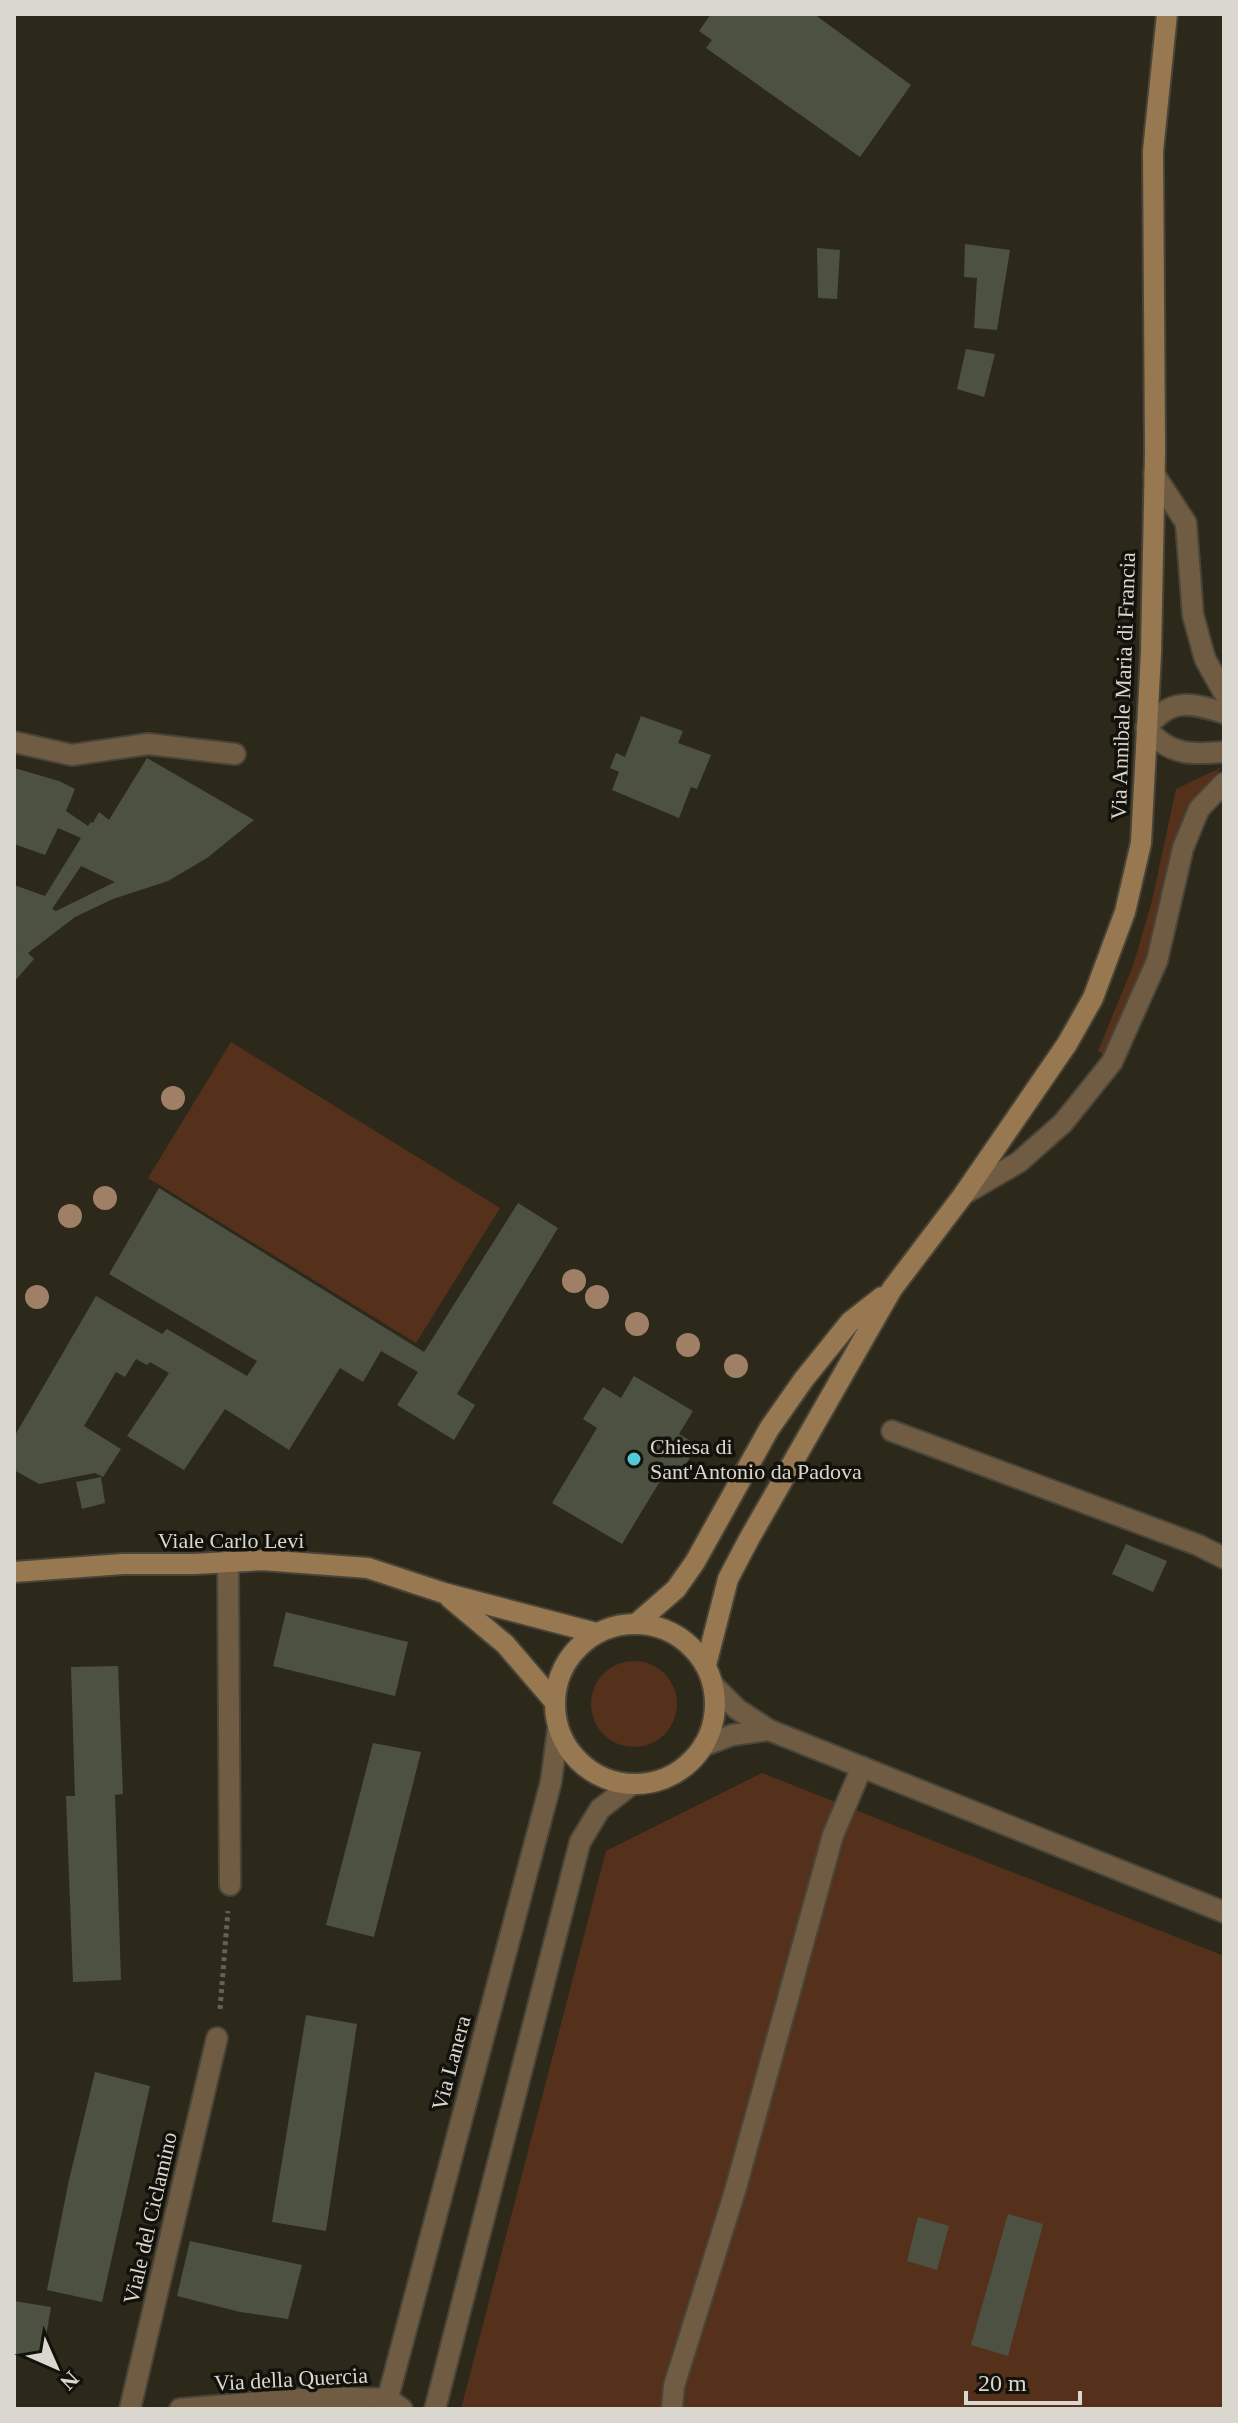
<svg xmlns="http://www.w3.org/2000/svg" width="1238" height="2423" font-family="Georgia,serif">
<rect width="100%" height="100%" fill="#2c291b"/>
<g fill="#55311c">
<polygon points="1222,767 1195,798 1176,837 1151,943 1139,978 1104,1055 1098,1051 1133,966 1152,901 1176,789"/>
<polygon points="231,1042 500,1208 416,1343 148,1178"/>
<circle cx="634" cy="1704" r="43"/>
<polygon points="762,1773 1224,1956 1224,2409 461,2409 606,1851"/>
</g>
<g fill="#4d5141" fill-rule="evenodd">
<polygon points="711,14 814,14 911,85 860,157 706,48 712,40 699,31"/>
<polygon points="965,244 1010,250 997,330 974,328 977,278 964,277"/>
<polygon points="817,248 840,250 837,299 818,298"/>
<polygon points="966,349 995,354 984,397 957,389"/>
<polygon points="641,716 683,731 678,743 711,755 697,789 691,787 679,818 612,790 619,772 610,768 616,753 625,757"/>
<path d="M147,758L254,820L207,858L168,881L113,899L75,917L28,953L34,959L14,982V947L17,945L14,944V885L45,896L81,838L58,828L45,855L14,844V768L59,781L75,789L66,811L88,826L91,822L93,823L99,812L109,820ZM81,866L115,882L56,911L52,909Z"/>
<polygon points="159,1188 424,1352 518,1203 558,1228 457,1394 475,1405 454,1440 397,1405 418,1372 381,1351 363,1382 340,1368 289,1450 225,1409 184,1470 127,1436 169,1373 150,1362 147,1365 136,1359 125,1377 116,1372 84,1426 121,1449 103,1477 95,1473 39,1484 14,1470 14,1437 96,1296 162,1334 167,1329 247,1376 257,1361 109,1274"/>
<polygon points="634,1376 693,1411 679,1434 697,1445 677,1480 665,1473 622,1544 552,1503 597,1428 583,1419 603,1387 621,1398"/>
<polygon points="101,1477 105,1503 82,1509 76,1482"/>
<polygon points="1126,1544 1167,1561 1153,1592 1112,1574"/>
<polygon points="286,1612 408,1642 395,1696 273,1666"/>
<polygon points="118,1666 123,1794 115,1795 121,1980 73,1982 66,1796 75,1796 71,1667"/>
<polygon points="373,1743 421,1752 374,1937 326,1925"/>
<polygon points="306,2015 357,2024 326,2231 272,2222"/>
<polygon points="95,2072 150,2086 102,2302 47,2290 69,2180"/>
<polygon points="1008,2214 1043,2224 1008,2356 971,2345"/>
<polygon points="918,2217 949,2226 937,2270 907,2261"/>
<polygon points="190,2241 302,2265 288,2319 240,2312 177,2296"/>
<polygon points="14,2301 51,2307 42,2360 14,2355"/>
</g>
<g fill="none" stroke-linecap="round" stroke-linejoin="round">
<defs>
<g id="lane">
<polyline points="14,742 72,755 148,744 235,754"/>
<polyline points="892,1431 1198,1545 1224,1558"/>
<polyline points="713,1685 737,1709 769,1730 1224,1912"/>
<polyline points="703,1746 732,1735 769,1730"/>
</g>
<g id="street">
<polyline points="1154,474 1186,523 1193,615 1205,659 1224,693"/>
<path d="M1224,713C1189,702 1171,698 1146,728C1169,755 1190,755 1224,752"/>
<polyline points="964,1194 1019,1162 1063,1123 1112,1062 1157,961 1183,848 1199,809 1224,783"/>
<polyline points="228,1561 230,1885"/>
<polyline points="130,2409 217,2038"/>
<polyline points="180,2409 323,2397 388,2399 402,2409"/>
<polyline points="385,2409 551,1782 558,1729"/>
<polyline points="435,2409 580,1842 600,1809 632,1784"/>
<polyline points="672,2409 674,2386 735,2191 833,1835 862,1767"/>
</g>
<g id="secondary">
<polyline points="14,1572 123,1564 195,1564 262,1560 368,1568 444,1593 596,1633"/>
<polyline points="450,1598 505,1644 554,1701"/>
<polyline points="637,1623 676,1589 695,1562 769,1429 804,1379 850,1322 882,1297"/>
<circle cx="635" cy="1704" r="80"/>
<polyline points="706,1665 728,1579 749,1539 892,1289 964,1194 1067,1044 1093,998 1125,912 1141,843 1151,653 1155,452 1153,151 1167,14"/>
</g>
</defs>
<use href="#lane" stroke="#484538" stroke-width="24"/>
<use href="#street" stroke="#484538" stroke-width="24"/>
<use href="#secondary" stroke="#484538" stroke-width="24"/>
<polyline stroke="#646155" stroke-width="5" stroke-dasharray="4 4" stroke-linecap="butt" points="220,2009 228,1911"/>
<use href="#lane" stroke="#705c43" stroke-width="20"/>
<use href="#street" stroke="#705c43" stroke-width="20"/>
<use href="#secondary" stroke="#987850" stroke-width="20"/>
</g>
<g fill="#a07f67">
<circle cx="173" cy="1098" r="12"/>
<circle cx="105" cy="1198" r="12"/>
<circle cx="70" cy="1216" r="12"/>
<circle cx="574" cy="1281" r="12"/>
<circle cx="37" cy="1297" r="12"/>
<circle cx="597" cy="1297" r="12"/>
<circle cx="637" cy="1324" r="12"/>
<circle cx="688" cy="1345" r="12"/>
<circle cx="736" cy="1366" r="12"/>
</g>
<circle fill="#52cbd9" stroke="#13110b" stroke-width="3" cx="634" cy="1459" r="8"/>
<g text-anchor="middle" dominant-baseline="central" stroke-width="7" stroke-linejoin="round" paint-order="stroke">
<g font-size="22" fill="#dad7ce" stroke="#13110b">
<text transform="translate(1123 686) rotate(-88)">Via Annibale Maria di Francia</text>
<text x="231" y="1540">Viale Carlo Levi</text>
<text transform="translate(451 2063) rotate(-75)">Via Lanera</text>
<text transform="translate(150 2218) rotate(-77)">Viale del Ciclamino</text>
<text transform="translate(291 2379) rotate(-3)">Via della Quercia</text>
</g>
<g font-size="22" fill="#dad7ce" stroke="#13110b" text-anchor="start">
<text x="650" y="1446">Chiesa di<tspan x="650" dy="25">Sant'Antonio da Padova</tspan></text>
</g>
</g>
<rect width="1238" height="2423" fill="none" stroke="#dad7ce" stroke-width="32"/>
<g transform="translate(56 2367) rotate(135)" stroke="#13110b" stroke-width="6" paint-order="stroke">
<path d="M0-6L14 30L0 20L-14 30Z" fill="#dad7ce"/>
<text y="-12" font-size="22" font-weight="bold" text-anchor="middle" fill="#dad7ce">N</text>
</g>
<path d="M966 2391v12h114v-12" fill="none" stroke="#dad7ce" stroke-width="4"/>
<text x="978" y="2391" font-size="24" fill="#dad7ce" stroke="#13110b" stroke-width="6" paint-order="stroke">20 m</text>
</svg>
